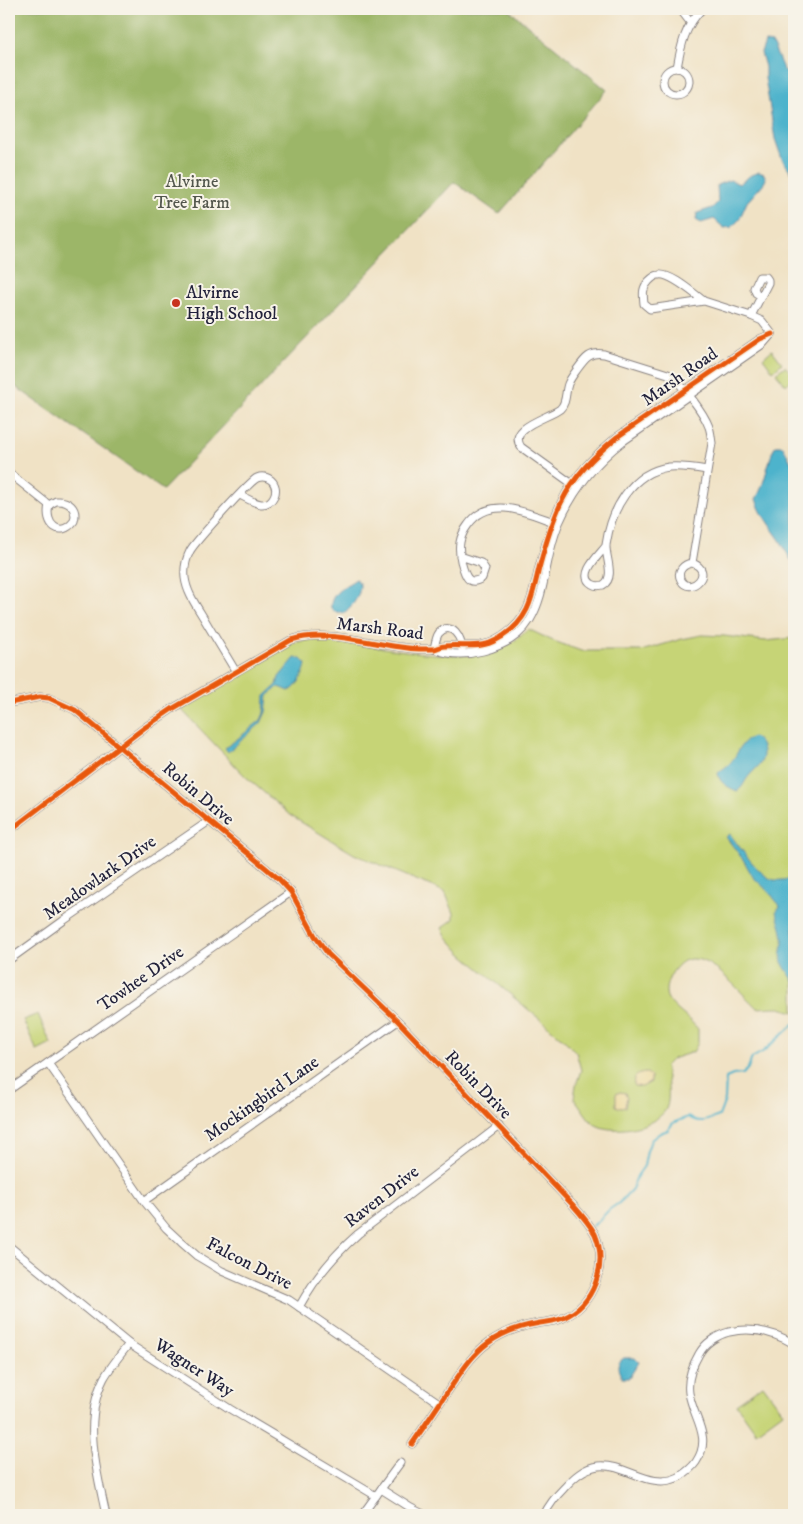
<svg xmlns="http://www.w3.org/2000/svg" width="803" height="1524" font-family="'IM FELL DW Pica',serif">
<rect width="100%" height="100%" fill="#f7f3e8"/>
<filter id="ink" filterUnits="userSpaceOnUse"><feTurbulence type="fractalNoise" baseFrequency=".02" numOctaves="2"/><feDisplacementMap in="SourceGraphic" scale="10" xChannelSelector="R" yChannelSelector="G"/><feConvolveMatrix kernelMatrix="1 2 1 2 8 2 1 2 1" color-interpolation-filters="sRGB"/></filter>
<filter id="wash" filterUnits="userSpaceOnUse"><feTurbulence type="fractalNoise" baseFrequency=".0096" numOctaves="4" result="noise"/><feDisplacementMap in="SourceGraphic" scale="20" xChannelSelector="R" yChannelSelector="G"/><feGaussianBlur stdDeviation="1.12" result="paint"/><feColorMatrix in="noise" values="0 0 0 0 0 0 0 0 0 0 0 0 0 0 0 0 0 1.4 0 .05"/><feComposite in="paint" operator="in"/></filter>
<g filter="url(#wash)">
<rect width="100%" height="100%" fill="#f0e2c5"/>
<g fill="#c6d476" stroke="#747b58">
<polygon points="772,350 782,363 773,371 763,358"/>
<polygon points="785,366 794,377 786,385 776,373"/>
<path d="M528,629L551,640L581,651H641L682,639L702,635L724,636L766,641L794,638V1012L776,1007L757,1008C743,995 721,969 705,962C699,959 692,958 686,960C674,965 661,987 668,999C672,1007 691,1020 698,1029V1043L693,1052L672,1059L665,1066C667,1077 671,1098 666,1109C656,1128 609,1136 593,1123C588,1119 579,1104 574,1098L576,1085L581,1070L576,1052L561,1037L461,953L447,937L442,928L454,919V913L445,892L354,854L291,816L246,777L180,708L283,647C310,635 329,640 357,644C391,649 425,655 460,655C466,655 473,656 479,655C497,653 516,642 528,629Z"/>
<polygon points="38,1014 51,1044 37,1051 23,1020"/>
<polygon points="763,1385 783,1412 756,1432 736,1404"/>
</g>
<polygon fill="#9cb667" stroke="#5f6c51" points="9,9 508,9 607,90 499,214 454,182 163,490 9,382"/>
<g fill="#eeda9e" stroke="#887e6c">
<path d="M647,1073L651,1076V1082L642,1087L635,1086C630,1077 639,1073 647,1073Z"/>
<polygon points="620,1092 625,1093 627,1097 625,1107 621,1108 616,1106 616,1094"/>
</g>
<g fill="#4db3cc" stroke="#386a84">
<polygon points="765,42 772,43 783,69 791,76 790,84 794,98 794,176 782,159 775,139 765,78 765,67 761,53"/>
<polygon points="759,172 764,174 766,179 764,183 747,202 739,220 732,227 724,228 714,219 701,223 696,220 697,213 712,208 718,202 717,185 730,180 739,184 751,175"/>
<path d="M775,446H783L794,468V564C788,557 785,548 780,540C771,527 761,515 756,499C766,482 767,463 775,446Z"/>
<path d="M356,579L360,584C360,597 353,605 344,613L335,612L331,608C330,593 344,587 356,579Z"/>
<path d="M295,658L301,659L306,664C305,672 297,689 289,691L282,688L278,687L268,696L266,712L261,723L228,752L225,748L240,737L261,720L264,713L265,696L277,685L279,677Z"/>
<path d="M753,737C763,742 766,754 760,764C757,768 752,772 749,776C744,781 744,787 737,791C728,787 719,783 718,773C722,769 727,767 731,762C739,753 740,741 753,737Z"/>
<path d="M730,834C738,845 761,878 774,880C780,881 788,879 794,879V982C791,975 785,969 782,962C780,955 783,949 783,942C783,932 779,921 776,912L780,906L769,892L753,877L744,861L726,837Z"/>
<path d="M624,1358H635L639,1362L629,1378H622C618,1370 615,1364 624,1358Z"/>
</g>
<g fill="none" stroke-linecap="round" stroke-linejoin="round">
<path stroke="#4db3cc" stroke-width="2" d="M593,1226L610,1209L619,1203L632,1189L637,1176L644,1166L647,1151L651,1140L660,1133L668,1130L673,1123L688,1117C701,1124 706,1121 719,1116L725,1100L726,1078L733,1075L743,1074L748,1068L752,1058L764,1051L794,1024"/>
</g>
</g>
<g filter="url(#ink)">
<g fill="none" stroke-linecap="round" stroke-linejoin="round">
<defs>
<g id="minor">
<polyline points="680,9 690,22"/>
<path d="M677,68C681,45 685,26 702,9"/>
<circle cx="676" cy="81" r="13"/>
<path d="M704,301C694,294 671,273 659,275C655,275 652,278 649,281C642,288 643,294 644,304L650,309L704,301L751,316L762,321L772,334"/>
<polyline points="751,316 768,283 768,280 766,277 759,277 754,288 756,293 761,296"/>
<polyline points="9,473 49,505"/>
<path d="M578,488L521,447C507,427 549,418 560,409C567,403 565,392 568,384C570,379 573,375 576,371C584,360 589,351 604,354L668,374C681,382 704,413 709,427C711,432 711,438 712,443L692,563C716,571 690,597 681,580C676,571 684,564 692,563"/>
<path d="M56,501C68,500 78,508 74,521C60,539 44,524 49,505Z"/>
<path d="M606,546C599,555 577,575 592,584C595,586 599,586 603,585C616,578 605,556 606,545C611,510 631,472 669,467C681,466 695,468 707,470"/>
<path d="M460,556L481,563L485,569L482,578C467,588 464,572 461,561C458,547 459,537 468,525C490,494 528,513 556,523"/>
<path d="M434,649C449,655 467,655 483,651C553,634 537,574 559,523C573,491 595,463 622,442L763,344L770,336"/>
<path d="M434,649C435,644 436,637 439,633C452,620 462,639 462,650"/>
<path d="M236,672C226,655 216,639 206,622C198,608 187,594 185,578C184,569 186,559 190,551C194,543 250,481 257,478C262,476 267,477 271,480C281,489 273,505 261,504C254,503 246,498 240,495"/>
<path d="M9,703L40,697L49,698L75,710L279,879L291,892L315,936L328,954L398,1021L572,1204C580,1213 589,1223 595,1234C608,1265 594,1305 563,1318C556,1321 548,1322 540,1323C521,1326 503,1332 488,1343C473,1354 463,1369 453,1384C439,1404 426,1424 412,1444"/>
<path d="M9,831L144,728L172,709L291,640C330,628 378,647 419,649C423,649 429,649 434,649C438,648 441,646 445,646C459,644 473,648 486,644C492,643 498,639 503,636C530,618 532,597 539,568C545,546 551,524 561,503C574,476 594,456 617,437L760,339L772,334"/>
<polyline points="9,960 63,921 209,821"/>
<polyline points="48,1063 144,1201 166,1228 181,1242 197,1256 222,1271 289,1300 439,1403"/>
<polyline points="9,1090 291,892"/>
<polyline points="144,1201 398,1021"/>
<polyline points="9,1246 129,1344 230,1409 376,1496"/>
<path d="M299,1307C315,1278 334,1255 358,1234L499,1126"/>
<polyline points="381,1489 411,1508 425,1515"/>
<path d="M106,1515C97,1472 82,1421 104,1378C111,1366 120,1355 129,1344"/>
<polyline points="362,1515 400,1463"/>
<path d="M544,1515C549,1505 556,1496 564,1488C574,1477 584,1468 598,1466C627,1463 649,1491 679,1477C685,1473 692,1468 696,1462C713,1437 693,1418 689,1393C687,1379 692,1366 699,1354C705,1343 717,1335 729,1332C752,1327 774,1332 794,1344"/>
</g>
</defs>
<use href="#minor" stroke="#898280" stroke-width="9"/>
<use href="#minor" stroke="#fff" stroke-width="7"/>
<defs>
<g id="cycleway">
<path d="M9,703L40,697L49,698L75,710L279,879L291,892L315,936L328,954L398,1021L572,1204C580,1213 589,1223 595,1234C608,1265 594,1305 563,1318C556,1321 548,1322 540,1323C521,1326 503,1332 488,1343C473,1354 463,1369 453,1384C439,1404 426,1424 412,1444"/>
<path d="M9,831L144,728L172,709L291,640C330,628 378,647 419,649C423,649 429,649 434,649C438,648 441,646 445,646C459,644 473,648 486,644C492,643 498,639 503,636C530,618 532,597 539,568C545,546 551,524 561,503C574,476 594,456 617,437L760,339L772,334"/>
</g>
</defs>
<use href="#cycleway" stroke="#f7f3e8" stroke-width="8"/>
<use href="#cycleway" stroke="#e8590c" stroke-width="5"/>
</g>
</g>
<circle fill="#c8321e" stroke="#f7f3e8" stroke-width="2" cx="176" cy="303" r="5"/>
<g text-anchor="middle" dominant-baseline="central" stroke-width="4" stroke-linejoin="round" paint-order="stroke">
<g font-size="18" fill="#53574d" stroke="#f7f3e8">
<text x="192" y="182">Alvirne<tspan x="192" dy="21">Tree Farm</tspan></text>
</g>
<g font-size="18" fill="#22223b" stroke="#f7f3e8" text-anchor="start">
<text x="186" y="293">Alvirne<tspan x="186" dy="21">High School</tspan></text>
</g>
<g font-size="18" fill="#22223b" stroke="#f7f3e8">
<text transform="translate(680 377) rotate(-35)">Marsh Road</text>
<text transform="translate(380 629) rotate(7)">Marsh Road</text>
<text transform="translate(198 794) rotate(40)">Robin Drive</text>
<text transform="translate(100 878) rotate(-35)">Meadowlark Drive</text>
<text transform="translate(141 979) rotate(-35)">Towhee Drive</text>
<text transform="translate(478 1085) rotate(46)">Robin Drive</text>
<text transform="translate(262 1099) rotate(-35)">Mockingbird Lane</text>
<text transform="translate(382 1197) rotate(-38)">Raven Drive</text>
<text transform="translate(249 1264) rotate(27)">Falcon Drive</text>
<text transform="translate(194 1368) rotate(33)">Wagner Way</text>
</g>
</g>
<rect width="803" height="1524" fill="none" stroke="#f7f3e8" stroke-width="30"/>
</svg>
